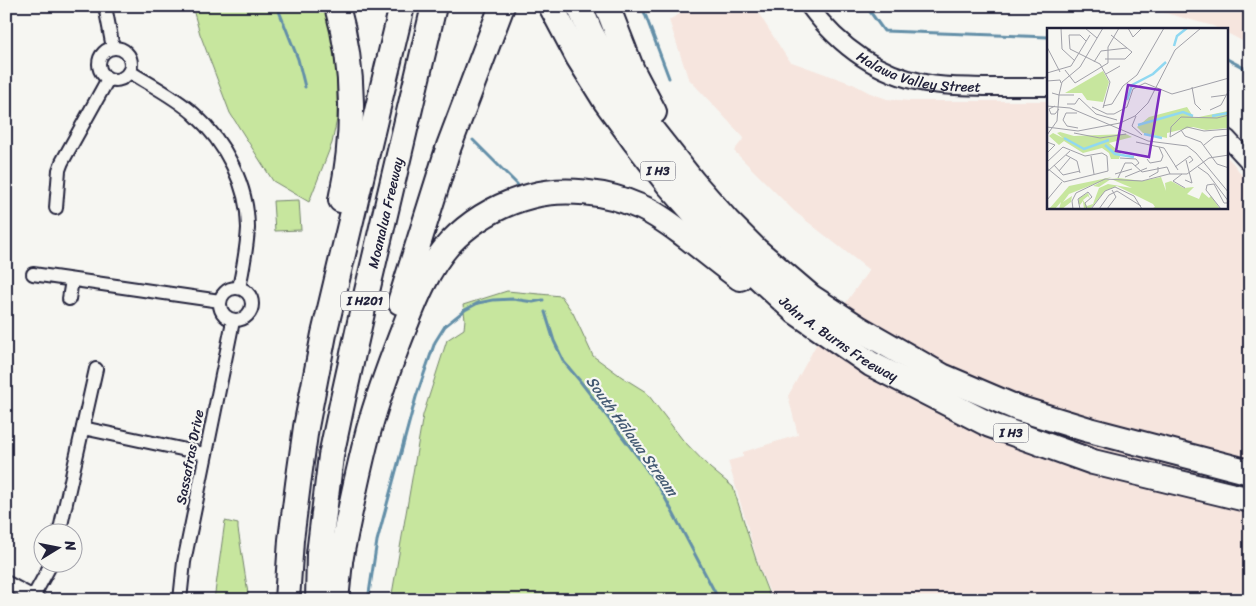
<svg xmlns="http://www.w3.org/2000/svg" width="1256" height="606" font-family="Sriracha,sans-serif">
<rect width="100%" height="100%" fill="#f6f6f2"/>
<filter id="ink" filterUnits="userSpaceOnUse"><feTurbulence type="fractalNoise" baseFrequency=".02" numOctaves="2"/><feDisplacementMap in="SourceGraphic" scale="10" xChannelSelector="R" yChannelSelector="G"/><feConvolveMatrix kernelMatrix="1 2 1 2 8 2 1 2 1" color-interpolation-filters="sRGB"/></filter>
<g filter="url(#ink)">
<g fill="#f6e5de">
<polygon points="679,6 754,6 789,61 853,84 870,93 887,99 910,101 1048,101 1048,208 1227,208 1227,157 1233,163 1250,186 1250,591 1245,600 773,600 760,569 728,461 743,457 743,452 798,435 788,396 816,345 869,270 794,211 734,151 744,138 688,78 669,20 681,13"/>
<polygon points="1131,6 1250,6 1250,45 1227,33 1227,29 1218,29 1213,26 1151,9"/>
</g>
<g fill="#c7e69e" stroke="#74846c">
<polygon points="192,6 326,6 333,37 337,65 337,119 332,143 309,202 273,181 230,113 200,34"/>
<polygon points="299,200 301,230 275,231 273,201"/>
<polygon points="507,291 561,296 573,313 593,356 622,377 646,392 682,439 710,468 733,487 759,569 771,600 391,600 423,415 447,340 464,329 465,319 463,305"/>
<polygon points="225,521 238,524 238,529 249,600 214,600"/>
</g>
<g fill="none" stroke-linecap="round" stroke-linejoin="round">
<g stroke="#648fa8" stroke-width="3">
<polyline points="277,6 298,59 305,87"/>
<polyline points="642,6 669,78"/>
<polyline points="866,6 884,31 1048,37"/>
<polyline points="1227,59 1250,71"/>
<polyline points="473,140 517,184 520,190"/>
<polyline points="545,312 554,341 564,362 580,381 638,457 662,492 719,600"/>
<polyline points="368,600 377,541 416,397 435,342 445,326 465,310 478,303 493,300 513,299 533,302 543,300"/>
</g>
<defs>
<g id="minor">
<polyline points="105,6 113,48"/>
<circle cx="115" cy="64" r="16"/>
<path d="M130,72C151,85 175,97 194,114C225,142 248,185 248,228C247,249 243,268 239,288"/>
<polyline points="56,208 59,170 62,162 108,79"/>
<polyline points="33,274 220,301"/>
<circle cx="236" cy="304" r="16"/>
<polyline points="69,299 72,280"/>
<polyline points="83,428 205,454"/>
<polyline points="59,534 96,369"/>
<polyline points="6,582 39,600"/>
<polyline points="33,597 51,564"/>
<polyline points="180,600 184,562 233,321"/>
</g>
<g id="tertiary">
<path id="s1" d="M809,6C838,45 877,74 925,83C946,87 966,86 987,87C1007,87 1028,87 1048,87"/>
<polyline points="1227,138 1250,163"/>
</g>
<g id="motorway">
<path d="M337,6C355,69 355,137 341,200"/>
<path id="s2" d="M551,6L578,57L606,102L633,139L669,185L703,223L742,262L796,312L871,364L990,425L1093,462L1250,500"/>
<polyline points="579,6 591,33 618,82 640,115 693,182 727,221 756,250 811,297 860,329 942,376 1017,408 1089,430 1250,472"/>
<polyline points="607,6 632,70 654,112"/>
<polyline points="400,302 449,146 502,6"/>
<path d="M339,566C348,520 357,474 369,429C378,397 389,367 401,336C414,303 426,270 450,243C472,220 500,204 531,196C563,187 607,192 638,206C656,213 671,225 686,236C704,250 721,264 740,278"/>
<polyline points="287,600 291,540 298,484 306,427 324,334 402,6"/>
<path id="s3" d="M318,600L319,554L331,456L343,399L364,304L434,6"/>
<polyline points="336,600 341,551"/>
</g>
</defs>
<use href="#minor" stroke="#22223b" stroke-width="16"/>
<use href="#tertiary" stroke="#22223b" stroke-width="20"/>
<use href="#motorway" stroke="#22223b" stroke-width="28"/>
<use href="#minor" stroke="#f6f6f2" stroke-width="12"/>
<use href="#tertiary" stroke="#f6f6f2" stroke-width="16"/>
<use href="#motorway" stroke="#f6f6f2" stroke-width="24"/>
</g>
</g>
<g text-anchor="middle" dominant-baseline="central" stroke-width="4.5" stroke-linejoin="round" paint-order="stroke">
<g fill="#f6f6f2" stroke="#626272" stroke-width="1">
<rect x="640.5" y="161.5" width="35" height="19" rx="4"/>
<rect x="341" y="291.5" width="48" height="19" rx="4"/>
<rect x="993.5" y="423.5" width="35" height="19" rx="4"/>
</g>
<g font-size="12" font-weight="bold" fill="#22223b">
<text x="658" y="171">I H3</text>
<text x="365" y="301">I H201</text>
<text x="1011" y="433">I H3</text>
</g>
<g font-size="14" fill="#22223b" stroke="#f6f6f2">
<text stroke="none"><textPath href="#s1" startOffset="134">Halawa Valley Street</textPath></text>
<text stroke="none"><textPath href="#s3" startOffset="394">Moanalua Freeway</textPath></text>
<text stroke="none"><textPath href="#s2" startOffset="445">John A. Burns Freeway</textPath></text>
<text transform="translate(190 457) rotate(-79)">Sassafras Drive</text>
</g>
<g font-size="15" font-style="italic" fill="#435972" stroke="#f6f6f2">
<text transform="translate(632 436) rotate(54)">South Hālawa Stream</text>
</g>
</g>
<g transform="translate(1047 28)">
<rect width="181" height="181" fill="#f6f6f2"/>
<path d="M56,43L62,54L56,74L40,72L35,65H18ZM140,79L147,90L181,83V100L159,102L146,99L120,105V110L96,105L90,99L102,89ZM13,104L27,108L79,106L85,109L62,115L74,125L72,131H64L62,125L55,120L36,125L17,113L12,117L2,108L6,105L16,110L10,105ZM65,149L22,166L16,174L25,168L24,174L15,181H12L14,174L8,181H2L22,158ZM114,149L119,163L118,155L124,153L137,160L147,159L140,166L152,171L155,164L162,170L164,168L173,181H104L108,179L106,176L70,158L58,163L44,180L37,181L36,173L33,177L31,175L32,170L41,165L43,171L41,168L36,172L40,178L46,176L52,160L61,156L85,160L64,151L52,159L46,158L57,152L72,150L95,153Z" fill="#c7e69e"/>
<path fill="none" stroke="#90d8f1" stroke-width="2.5" d="M127,18L130,8L140,0M80,72L85,57L106,46L119,34M165,88L181,85M91,97L136,84L146,88M97,106L115,110M17,110L37,121L62,112M58,117L68,126L87,129"/>
<path fill="none" stroke="#a1a1a9" stroke-width="1" d="M14,0L15,21L28,33M38,0L50,10M81,0L86,9L95,0M22,7L23,21L53,36L63,54L56,80M22,7H33L39,13M0,19L13,44M58,31H78L85,24L64,7M47,34L54,23L80,20M18,42L28,55L61,35V19L72,0M0,45L24,38L43,7M59,46L73,38M0,53L13,52L14,55M145,59L148,76L154,82M5,65L12,67L15,54L33,39L56,0M164,69L179,67M20,76H28L32,70L49,86L70,92M0,78L23,80L101,113L140,118L149,125L182,165M8,78L2,81L4,86H8L12,81M56,78L65,76L76,58L90,47L117,0M45,79L60,86H67L80,79L86,61L98,55L125,66L182,50M163,82L174,77L182,62M30,85H19L16,92L20,98L31,100M89,88L85,98L95,107M0,99L31,103L73,95L88,88L101,75L128,22L154,0M134,102L138,108L154,114L170,136L182,140M27,105L53,110L79,106M0,107L10,93L12,67H27M123,109L124,99L134,89L170,90L182,87M123,109L140,99L157,103L182,101M0,114L8,117L0,125M89,114L117,120L131,142M157,117L167,109L182,107M19,127L30,133L33,145M44,128L47,146M73,130L89,131L92,135L88,138M100,131L103,135L114,133L116,128L112,119M0,134L16,119L38,128L55,125L60,128L61,143L17,154L0,140M7,137L16,147L33,143M128,139L143,128L146,132L142,135M151,139L161,146L182,174M1,143L23,123M12,143L23,130M68,146L85,141M135,146L126,153L138,160M78,149L100,140M102,149L111,144V139M71,150L78,135H85L95,144L120,139L123,146M138,152L145,155L139,132M0,172L15,154M26,181L25,173L29,165L58,151L95,153L122,146H140L162,130L182,127M33,181L31,171L41,164L45,169L38,175L40,181M44,181L58,163L68,159L87,168L95,181M52,181L62,167L70,163L94,178M60,181L69,169L65,162M174,181L159,162L160,157L167,156L177,175H182"/>
<path fill="#7b2cbf" fill-opacity="0.15" stroke="#7b2cbf" stroke-width="2.5" d="M81,57L113,62L102,129L69,123Z"/>
<rect width="181" height="181" fill="none" stroke="#22223b" stroke-width="2.5"/>
</g>
<rect width="1256" height="606" fill="none" stroke="#f6f6f2" stroke-width="25"/>
<rect x="12" y="12" width="1231" height="581" fill="none" stroke="#22223b" stroke-width="2" filter="url(#ink)"/>
<g transform="translate(58 548) rotate(80)"><circle r="24" fill="#f6f6f2" stroke="#a1a1a9"/>
<path d="M0-4L9 19L0 12L-9 19Z" fill="#22223b"/>
<text y="-8" font-size="14" font-weight="bold" text-anchor="middle" fill="#22223b">N</text>
</g>
</svg>
